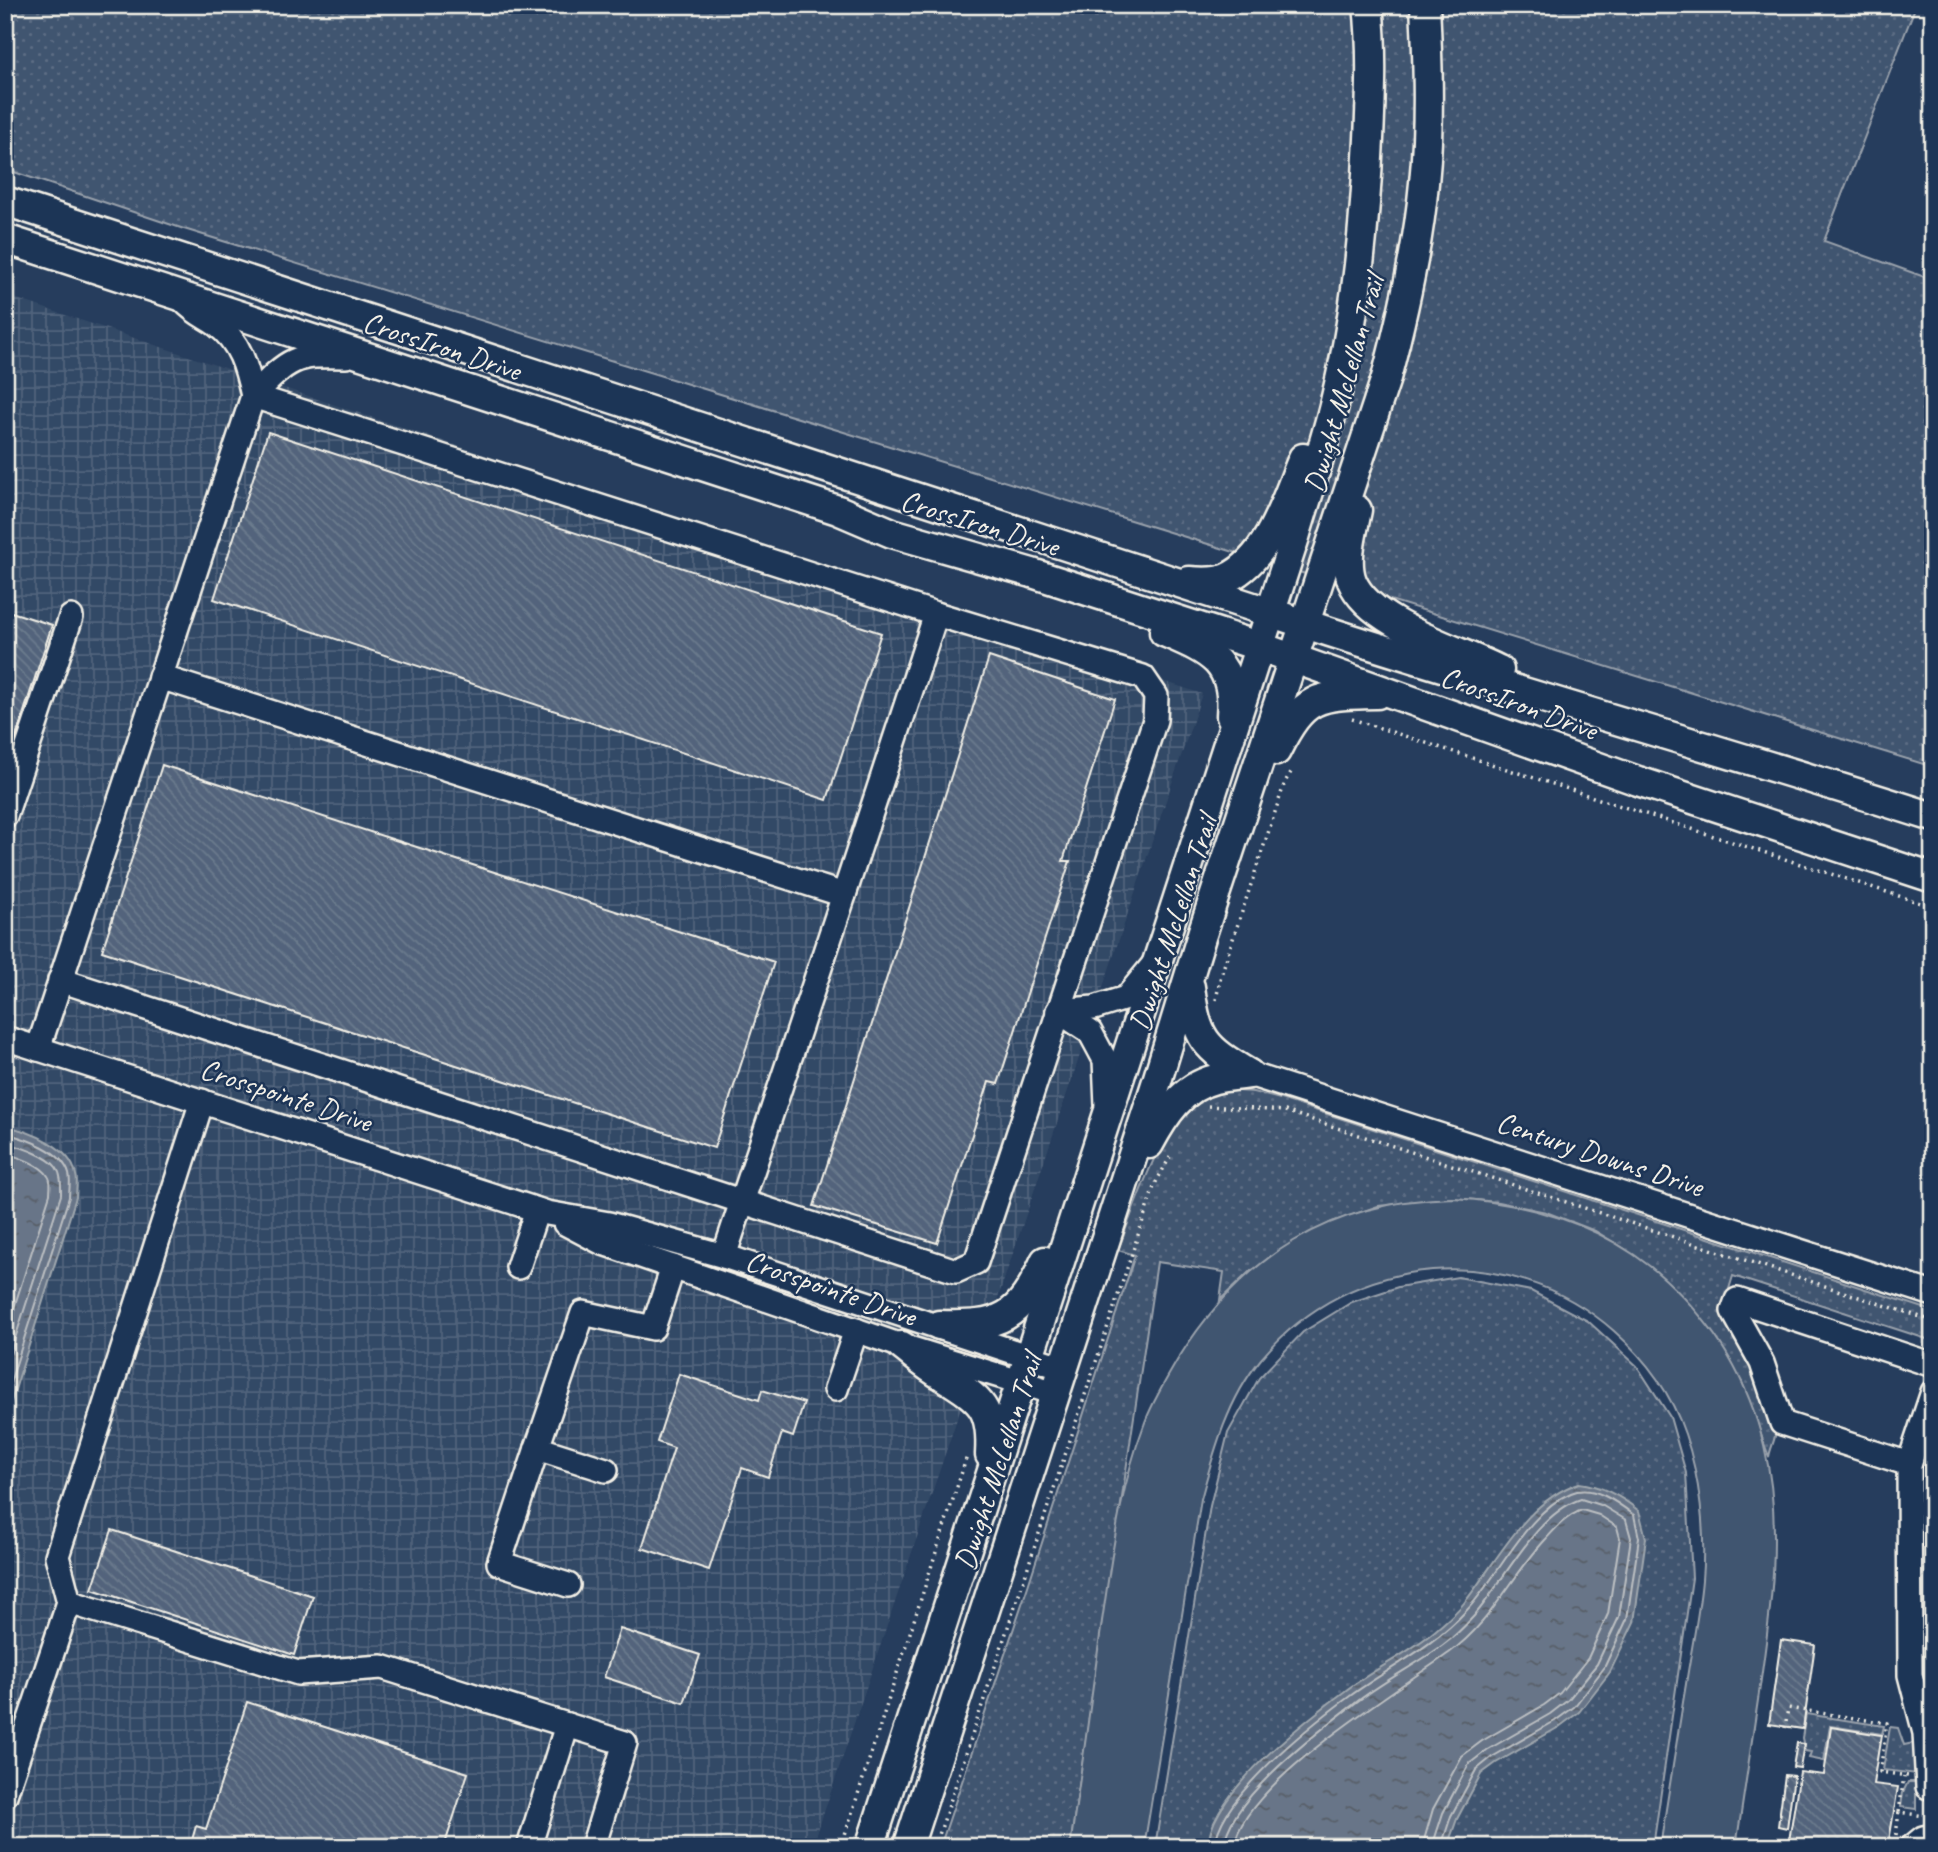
<svg xmlns="http://www.w3.org/2000/svg" width="1938" height="1852" font-family="Caveat,sans-serif">
<defs>
<pattern id="industrial-grid" width="8" height="8" patternUnits="userSpaceOnUse" patternTransform="scale(1.75)"><rect width="8" height="8" fill="#334966"/><path d="M0 4h8M4 0v8" fill="none" stroke="#51647c"/></pattern>
<pattern id="grass-dots" width="8" height="8" patternUnits="userSpaceOnUse" patternTransform="scale(1.75)"><rect width="8" height="8" fill="#40546f"/><path d="M2 2h.1M6 6h.1" fill="none" stroke="#5c6d84" stroke-width="1.8" stroke-linecap="round"/></pattern>
<pattern id="water-ripples" width="26" height="14" patternUnits="userSpaceOnUse" patternTransform="scale(1.75)"><rect width="26" height="14" fill="#677588"/><path d="M2 4q2-2 4 0t4 0M15 11q2-2 4 0t4 0" fill="none" stroke="#585e67"/></pattern>
<pattern id="building-back-hatch" width="6" height="6" patternUnits="userSpaceOnUse" patternTransform="scale(1.75)"><rect width="6" height="6" fill="#52647b"/><path d="M-1 5l2 2M0 0l6 6M5-1l2 2" fill="none" stroke="#6c7b8e"/></pattern>
</defs>
<rect width="100%" height="100%" fill="#263d5d"/>
<filter id="ink" filterUnits="userSpaceOnUse"><feTurbulence type="fractalNoise" baseFrequency=".0143" numOctaves="2"/><feDisplacementMap in="SourceGraphic" scale="14" xChannelSelector="R" yChannelSelector="G"/><feConvolveMatrix kernelMatrix="1 2 1 2 8 2 1 2 1" color-interpolation-filters="sRGB"/></filter>
<g filter="url(#ink)">
<polygon fill="url(#industrial-grid)" points="5,295 1202,694 817,1833 815,1847 5,1847"/>
<g fill="url(#grass-dots)" stroke="#9aa2ac" stroke-width="2">
<polygon points="5,5 1916,5 1824,241 1933,280 1933,767 184,229 5,169"/>
<path d="M1226,1090L1253,1092L1284,1100L1933,1311V1341L1733,1276L1721,1315C1737,1340 1777,1407 1775,1436C1774,1442 1770,1450 1769,1457L1742,1382L1676,1290L1625,1249L1595,1231L1546,1212L1498,1202L1453,1198L1378,1206L1330,1223L1249,1272L1220,1300L1224,1272L1157,1262L1070,1847H940L1028,1586L1135,1255L1118,1250C1133,1211 1160,1129 1190,1103C1198,1096 1215,1094 1226,1090Z"/>
<polygon points="1458,1277 1531,1291 1588,1321 1637,1366 1670,1417 1686,1473 1692,1578 1653,1847 1155,1847 1210,1506 1228,1433 1259,1378 1303,1332 1352,1302 1398,1287"/>
<polygon points="1806,1714 1884,1726 1882,1734 1830,1726 1824,1761 1809,1758 1811,1752 1805,1751 1802,1738"/>
<polygon points="1890,1727 1898,1728 1904,1745 1918,1742 1917,1774 1883,1770"/>
<polygon points="1908,1782 1916,1782 1916,1809 1901,1807 1903,1792"/>
</g>
<path fill="#40546f" stroke="#9aa2ac" stroke-width="2" d="M1453,1198C1532,1203 1606,1225 1666,1280C1715,1325 1749,1382 1764,1446C1784,1528 1770,1618 1758,1700C1751,1749 1743,1798 1736,1847H1660C1669,1792 1677,1738 1686,1684C1691,1650 1699,1615 1702,1580C1706,1534 1700,1477 1685,1434C1671,1392 1647,1360 1614,1331C1510,1239 1351,1251 1261,1359C1228,1399 1214,1451 1201,1499L1144,1847H1070C1081,1772 1092,1696 1102,1621C1112,1555 1120,1488 1144,1425C1152,1402 1166,1380 1178,1359C1242,1256 1331,1201 1453,1198Z"/>
<g fill="url(#water-ripples)" stroke="#9fa7ae" stroke-width="2">
<path d="M5,1126C30,1131 71,1147 76,1175C78,1181 76,1190 76,1197L5,1421Z"/>
<path d="M1579,1483C1603,1486 1621,1496 1639,1511L1646,1538L1634,1622L1610,1672L1579,1712L1559,1727L1496,1763L1481,1774L1457,1819L1447,1847H1208C1209,1794 1305,1721 1345,1691C1374,1669 1410,1653 1437,1629C1446,1621 1456,1613 1464,1603C1497,1562 1525,1501 1579,1483Z"/>
</g>
<g fill="none" stroke-linecap="round" stroke-linejoin="round">
<g stroke="#bcbfc2" stroke-width="2">
<path d="M5,1133C27,1139 62,1150 69,1174C71,1181 69,1190 69,1197L5,1399"/>
<path d="M5,1142C20,1147 47,1155 56,1167C62,1175 61,1186 61,1195L5,1370"/>
<path d="M5,1153C18,1157 41,1164 48,1176C52,1181 50,1188 50,1194L5,1336"/>
<path d="M1215,1847C1217,1798 1312,1724 1350,1696C1389,1668 1434,1646 1466,1611C1498,1578 1527,1511 1571,1493C1593,1484 1617,1502 1634,1515L1639,1538L1627,1619L1604,1668L1574,1707L1555,1721L1492,1757L1476,1770L1451,1816L1441,1847"/>
<path d="M1224,1847C1227,1800 1318,1732 1354,1704C1382,1682 1414,1666 1443,1645C1454,1637 1465,1626 1474,1616C1504,1582 1535,1514 1581,1499L1603,1506L1626,1520L1631,1538L1619,1617L1597,1664L1568,1700L1550,1714L1487,1750L1469,1764L1443,1813L1432,1847"/>
<path d="M1234,1847C1241,1785 1399,1689 1449,1653C1490,1624 1511,1577 1545,1540C1556,1528 1566,1516 1582,1510L1599,1515L1617,1527L1620,1538L1608,1614L1588,1658L1560,1693L1544,1705L1482,1741L1462,1756L1433,1809L1422,1847"/>
</g>
</g>
<g fill="url(#building-back-hatch)" stroke="#f4f1e8" stroke-width="2">
<polygon points="268,432 881,633 827,800 214,599"/>
<polygon points="5,610 52,625 5,771"/>
<polygon points="989,657 1115,699 1063,861 1070,861 998,1084 989,1082 937,1243 814,1206"/>
<polygon points="162,765 774,962 714,1148 102,951"/>
<polygon points="679,1374 759,1400 762,1390 804,1403 793,1437 782,1433 768,1477 742,1468 709,1570 642,1548 674,1448 657,1442"/>
<polygon points="112,1530 313,1596 294,1655 92,1589"/>
<polygon points="620,1629 700,1655 684,1703 604,1677"/>
<polygon points="1781,1640 1815,1645 1803,1729 1769,1724"/>
<polygon points="247,1702 468,1773 444,1847 190,1847 196,1826 206,1829"/>
<polygon points="1831,1727 1881,1735 1873,1784 1898,1787 1888,1847 1788,1847 1800,1772 1824,1775"/>
<polygon points="1797,1743 1804,1744 1800,1768 1793,1767"/>
<polygon points="1785,1775 1794,1776 1787,1828 1778,1826"/>
<polygon points="1789,1839 1809,1842 1808,1847 1788,1847"/>
</g>
<g fill="none" stroke-linecap="round" stroke-linejoin="round">
<defs>
<g id="minor">
<path d="M184,301C194,312 204,316 216,324C240,341 247,368 253,396"/>
<polyline points="253,396 936,614"/>
<polyline points="160,677 844,895 724,1256"/>
<polyline points="5,816 71,617"/>
<polyline points="60,980 956,1271 976,1262 1155,720 1156,696 1143,677 936,614 844,895"/>
<polyline points="1058,1011 1090,1032 1105,1060 1107,1106"/>
<polyline points="1058,1011 1094,1008 1126,998 1153,965"/>
<polyline points="5,1038 547,1213 609,1224 724,1256 1063,1368"/>
<path d="M38,1049L253,396C289,359 293,354 346,356"/>
<polyline points="1249,1074 1933,1294"/>
<polyline points="565,1223 603,1243 902,1346 1055,1393"/>
<polyline points="518,1267 537,1210"/>
<polyline points="836,1389 856,1330"/>
<polyline points="1933,1392 1909,1464 1910,1675 1925,1733 1928,1787 1933,1788"/>
<polyline points="537,1448 499,1563 568,1585"/>
<polyline points="1909,1464 1782,1423 1762,1363 1733,1311 1737,1300 1933,1365"/>
<polyline points="606,1470 537,1448 583,1313 653,1328 673,1267"/>
<polyline points="69,1602 298,1673 382,1667 567,1725"/>
<polyline points="5,1795 69,1602 57,1556 202,1101"/>
<polyline points="529,1847 567,1725 625,1743 593,1847"/>
<polyline points="1912,1847 1923,1838 1933,1836"/>
</g>
<g id="major">
<path d="M5,201C447,345 888,491 1330,632C1530,696 1733,753 1933,817"/>
<polyline points="5,239 838,510 892,533 1032,573 1258,646 1638,781 1933,878"/>
<path d="M1357,510C1353,531 1344,560 1352,581C1370,625 1458,649 1499,670"/>
<path d="M1189,581C1201,582 1216,583 1227,578C1270,558 1286,498 1303,458"/>
<path d="M1164,632C1208,651 1236,661 1231,716"/>
<path d="M1276,751C1304,695 1317,695 1377,694"/>
<path d="M1190,987C1197,1040 1204,1047 1249,1074"/>
<path d="M1149,1144C1164,1116 1182,1087 1215,1079C1226,1076 1238,1076 1249,1074"/>
<path d="M939,1325C1001,1327 1019,1319 1045,1261"/>
<path d="M902,1346C915,1356 928,1368 943,1376C981,1400 993,1407 990,1455"/>
<path d="M870,1847L1295,537C1309,489 1326,442 1337,393C1357,310 1365,224 1369,139C1371,95 1373,49 1368,5"/>
<path d="M908,1847L1157,1081L1202,934L1386,378C1403,314 1418,249 1424,183C1430,124 1428,64 1425,5"/>
</g>
</defs>
<use href="#minor" stroke="#f4f1e8" stroke-width="28"/>
<use href="#major" stroke="#f4f1e8" stroke-width="33"/>
<g stroke="#f4f1e8" stroke-width="3.5" stroke-dasharray="2 5" stroke-linecap="butt">
<polyline points="1352,719 1933,907"/>
<polyline points="1216,1000 1221,975 1285,782 1293,769"/>
<polyline points="1208,1106 1285,1111 1933,1321"/>
<polyline points="1785,1728 1788,1708 1887,1723 1880,1772 1908,1776"/>
<polyline points="1899,1812 1904,1776"/>
<polyline points="1896,1835 1899,1812 1924,1816"/>
<polyline points="841,1847 967,1456"/>
<polyline points="935,1847 1155,1184 1170,1157"/>
</g>
<use href="#minor" stroke="#1d3557" stroke-width="23"/>
<use href="#major" stroke="#1d3557" stroke-width="28"/>
</g>
</g>
<g text-anchor="middle" dominant-baseline="central" stroke-width="5" stroke-linejoin="round" paint-order="stroke">
<g font-size="30" fill="#f4f1e8" stroke="#1d3557">
<text transform="translate(442 346) rotate(18)">CrossIron Drive</text>
<text transform="translate(1344 384) rotate(-74)">Dwight McLellan Trail</text>
<text transform="translate(980 523) rotate(17)">CrossIron Drive</text>
<text transform="translate(1519 703) rotate(20)">CrossIron Drive</text>
<text transform="translate(1173 923) rotate(-72)">Dwight McLellan Trail</text>
<text transform="translate(286 1095) rotate(18)">Crosspointe Drive</text>
<text transform="translate(1600 1154) rotate(18)">Century Downs Drive</text>
<text transform="translate(831 1288) rotate(19)">Crosspointe Drive</text>
<text transform="translate(998 1462) rotate(-72)">Dwight McLellan Trail</text>
</g>
</g>
<rect width="1938" height="1852" fill="none" stroke="#1d3557" stroke-width="28"/>
<rect x="14" y="14" width="1910" height="1824" fill="none" stroke="#f4f1e8" stroke-width="2.5" filter="url(#ink)"/>
</svg>
